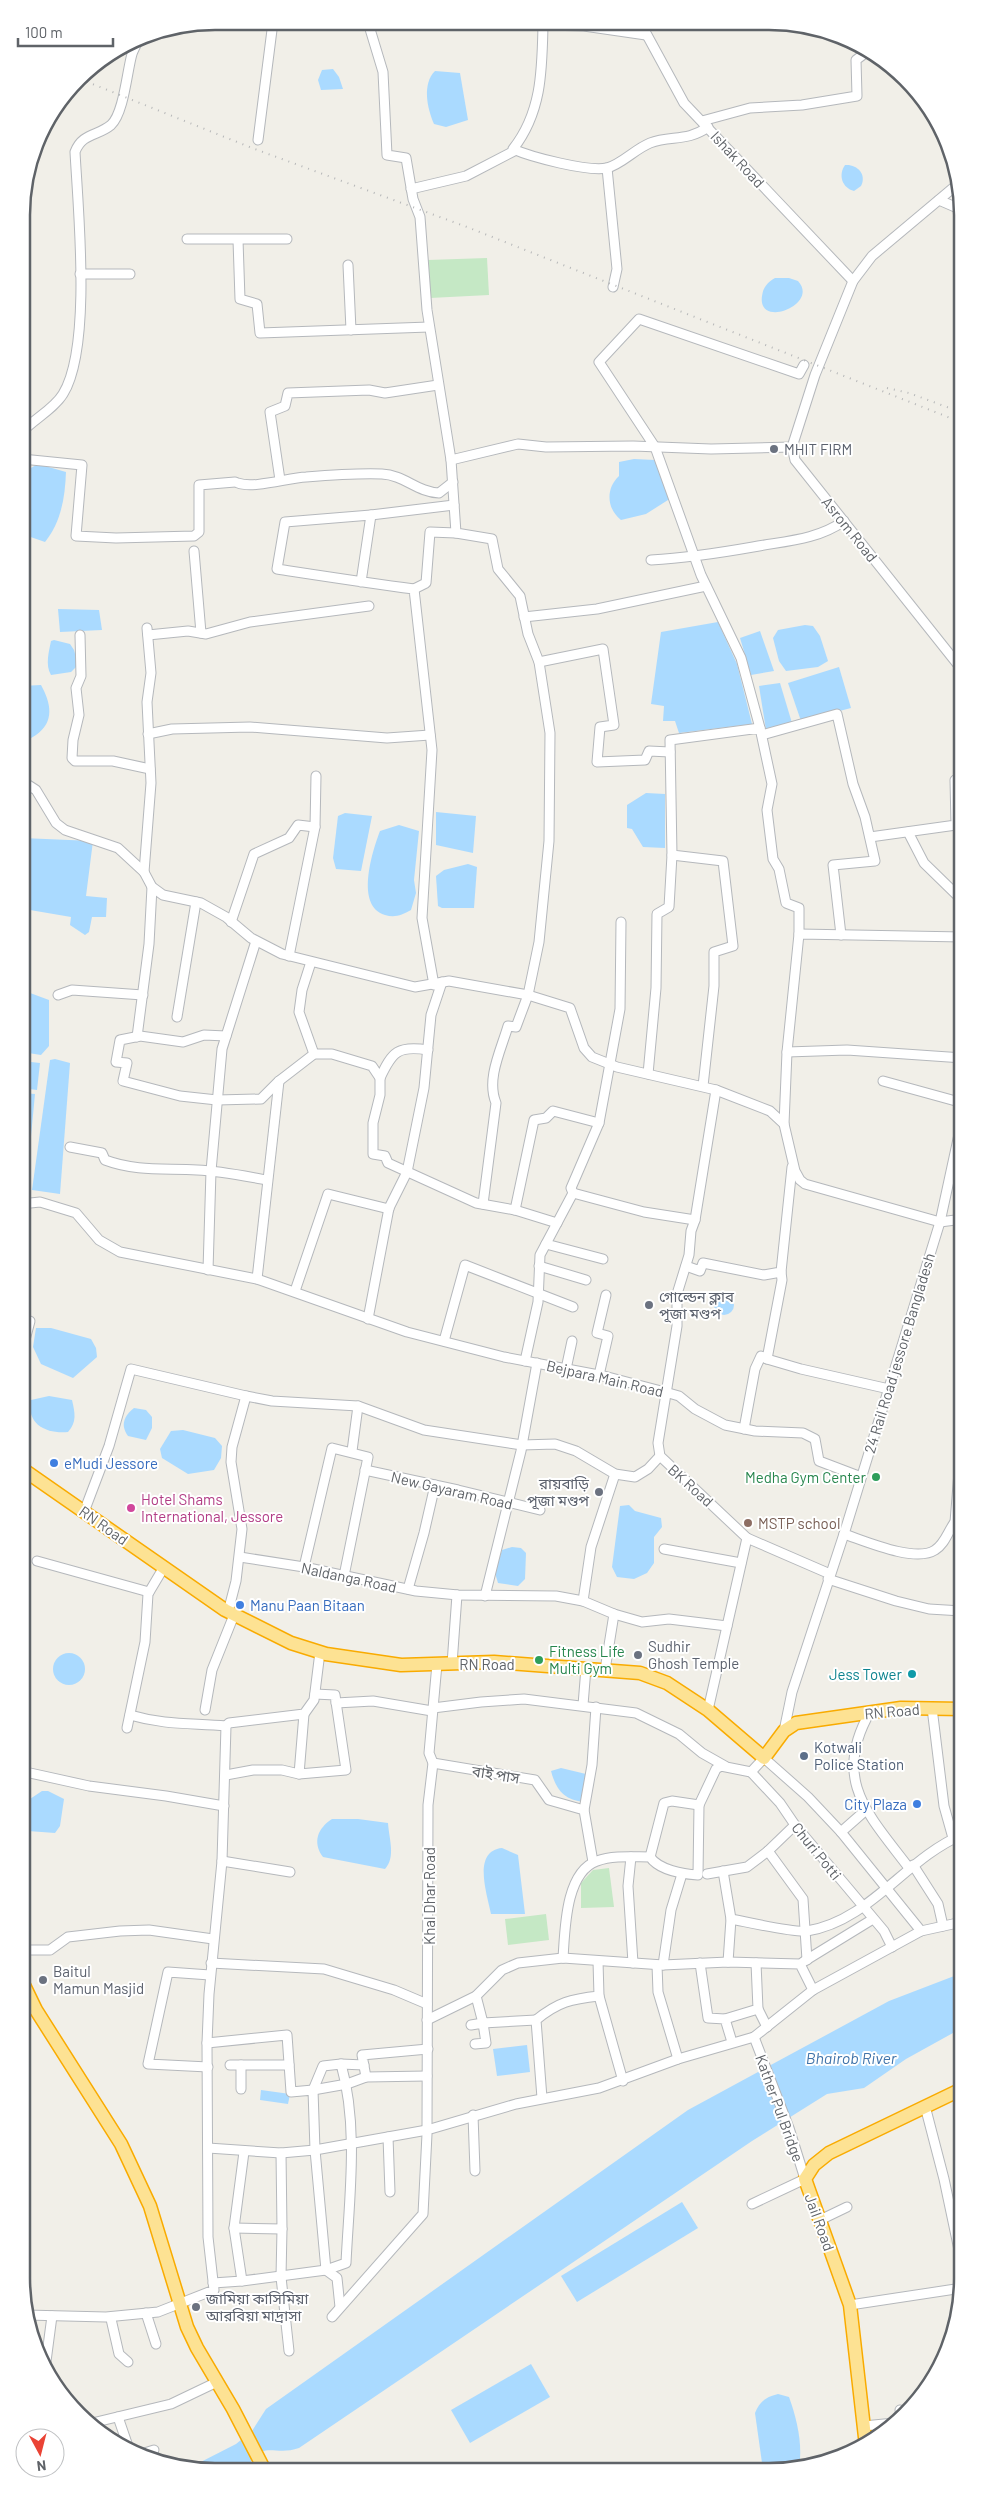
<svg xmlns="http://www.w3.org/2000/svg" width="984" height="2493" font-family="Barlow,'Noto Sans Bengali',sans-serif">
<rect width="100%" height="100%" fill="#f1efe8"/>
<g fill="#c5e8c5">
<polygon points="487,258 489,295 430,298 428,260"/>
<polygon points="609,1868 614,1907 581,1908 581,1883 593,1870"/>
<polygon points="546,1914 549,1940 508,1945 505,1919"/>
</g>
<g fill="#aadaff">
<polygon points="333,69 339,77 343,89 321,90 318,80 322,70"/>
<path d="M435,71L460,73L468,120L446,127L434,124C427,108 422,84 435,71Z"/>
<path d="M845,165C857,164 867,174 861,186L854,191C842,188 838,175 845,165Z"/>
<path d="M775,278H789L798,281C820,305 757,329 762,296C763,287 768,282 775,278Z"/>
<path d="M634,459L655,460L668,492V500L646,514L621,520C606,508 606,488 619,476V462Z"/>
<path d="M38,464L66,472C65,498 61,522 45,542L22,534V476L29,469Z"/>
<polygon points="58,609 99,610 102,630 60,632"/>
<polygon points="718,622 737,664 752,724 679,733 675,721 663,721 664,706 651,704 661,632"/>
<polygon points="805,625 813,626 820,636 828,661 818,667 786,671 779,661 773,638 778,630"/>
<polygon points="760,631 774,671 751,675 740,638"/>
<path d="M54,640L70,644L74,650L78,665L71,672L51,675C45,665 49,651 51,641Z"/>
<polygon points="839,667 851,708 801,721 788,683"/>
<polygon points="780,683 792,723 766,730 759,686"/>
<path d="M41,685C51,703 55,722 36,735C31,738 27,741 22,742V686Z"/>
<polygon points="646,793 665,794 665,848 643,847 632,829 627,828 627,805"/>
<polygon points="436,812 476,816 473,853 436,845"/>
<polygon points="345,813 372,816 361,871 336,869 333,858 338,816"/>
<path d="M399,825L419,831L414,880L416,893L411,910C402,915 395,918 385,915C355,906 372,852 380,831Z"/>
<polygon points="22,838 93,841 86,896 107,898 106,917 92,917 89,932 85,935 70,925 71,917 30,910 22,905"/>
<polygon points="468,864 477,867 474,908 442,908 438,906 436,876 444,870"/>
<polygon points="22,990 49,1000 49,1046 41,1055 22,1052"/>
<polygon points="55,1059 70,1063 60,1194 32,1190 50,1060"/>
<polygon points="22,1061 40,1063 37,1090 22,1088"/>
<polygon points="22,1093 35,1094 29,1157 21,1157"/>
<circle cx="724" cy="1305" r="10"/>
<polygon points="36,1328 51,1328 91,1339 96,1348 97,1357 73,1378 41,1364 33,1347"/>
<path d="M49,1396L72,1400C75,1413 77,1422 68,1432C47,1434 26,1425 31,1400Z"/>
<path d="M134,1408L146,1410L152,1417V1428L146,1440L128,1436C120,1425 124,1416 134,1408Z"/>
<polygon points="183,1430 215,1438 222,1446 221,1458 214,1470 188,1474 162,1458 160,1449 171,1431"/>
<polygon points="629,1505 635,1511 661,1518 662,1527 654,1537 654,1563 647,1573 634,1579 617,1577 612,1567 620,1506"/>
<polygon points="512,1547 521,1548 526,1553 525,1579 518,1586 498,1583 495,1573 502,1550"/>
<circle cx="69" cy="1669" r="16"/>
<path d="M561,1768L586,1774L587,1783L584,1802C564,1800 556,1790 551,1771Z"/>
<polygon points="42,1791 48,1791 64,1799 60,1826 55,1833 28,1831 27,1821 22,1817 30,1799"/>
<path d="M332,1819H358L388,1823C389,1839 396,1857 385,1869L323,1857C312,1842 318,1828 332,1819Z"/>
<path d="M502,1848L518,1855L525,1914H491C487,1894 472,1851 502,1848Z"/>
<path d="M962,1973V2028L906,2059L864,2088L827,2094L752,2141L299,2448C274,2457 261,2438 247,2469L189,2468L236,2444L252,2431L266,2409L688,2110L889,2001Z"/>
<polygon points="527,2045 530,2072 497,2076 493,2049"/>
<polygon points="261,2090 290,2094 288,2104 260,2100"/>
<polygon points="682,2202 698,2228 577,2302 561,2276"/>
<polygon points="531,2364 550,2397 470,2443 451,2410"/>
<path d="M778,2394L789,2397C797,2419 803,2445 799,2468L765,2472L763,2470L755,2413C760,2401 766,2397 778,2394Z"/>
</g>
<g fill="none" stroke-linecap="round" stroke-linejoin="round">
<defs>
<g id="minor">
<polyline points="374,22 370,29 383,72 387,155 406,158 413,199 420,217 427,310 451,460 518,444 546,447 633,446 711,449 792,447"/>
<polyline points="465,23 584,26 646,35"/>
<polyline points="641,24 684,103 853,281"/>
<path d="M543,25C542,70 542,112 513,149C531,157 588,172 607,168C622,164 635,149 650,143C671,135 687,142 708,127"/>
<polyline points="702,121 750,108 802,105 857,96 856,60 868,51"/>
<polyline points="258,140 273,22"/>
<polyline points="607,168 617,269 613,287"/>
<polyline points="959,183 872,256 853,281 815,375 792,447 795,460 963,671"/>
<polyline points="411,189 466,176 516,150"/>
<polyline points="939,200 962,210"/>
<polyline points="187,239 287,239"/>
<polyline points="238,240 240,299 257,304 260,333 429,327"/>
<polyline points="348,265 351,330"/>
<polyline points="80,274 130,274"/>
<path d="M22,432C34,419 54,409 63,394C92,347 78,209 75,152C82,133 98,136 111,125C124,113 127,71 132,54C134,48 138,42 140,36"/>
<polyline points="22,459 82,465 76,536 116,538 194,536 199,532 199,485 235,482"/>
<path d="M451,460L456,533L492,539L498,569L520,596L528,634L539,662L550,733L549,841L539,942L528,995L516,1027L508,1026C501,1050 486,1079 496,1103L483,1204"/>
<polyline points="280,480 270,412 285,406 288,393 369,390 385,393 438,385"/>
<path d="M238,483C253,489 288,478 306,477C331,475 357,473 382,474C404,475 417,492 439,493L453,482"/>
<polyline points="371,515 454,505"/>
<polyline points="194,551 201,633"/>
<path d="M651,560C685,558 719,553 753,547C785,541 817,540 844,521"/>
<path d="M361,582L371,515L285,522L277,569C323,576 368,583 414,589L432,750L422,918L434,985"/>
<polyline points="414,589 426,583 430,532 456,533"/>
<polyline points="524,617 597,609 706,586"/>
<polyline points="80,635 81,676 76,688 79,715 73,740 72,758 75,761 113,761 150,769"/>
<polyline points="148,635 188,631 206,634 250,622 369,606"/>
<polyline points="539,662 603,649 614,725 600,727 597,762 645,760 649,751 670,752"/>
<polyline points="760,728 741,658 701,575 655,447 599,362 639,319 799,374 804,365"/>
<polyline points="148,734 172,729 250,727 387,738 430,735"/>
<polyline points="762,735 837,714 853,784 865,817 875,861 833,865 841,935"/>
<polyline points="22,781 36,790 56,823 65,830 118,848 144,872 152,887 163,895 201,903 226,917 251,938 282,954 415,987 449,981 528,995 570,1008 584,1048 592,1057 617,1067 716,1090 770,1111 784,1124 795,1171 800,1180 805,1184 940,1222 963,1219"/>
<polyline points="908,832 924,863 963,901"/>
<polyline points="870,837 956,825 955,780 963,781"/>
<polyline points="144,872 151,783 147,702 151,673 147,628"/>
<polyline points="231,922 254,854 289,838 298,825 315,827"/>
<polyline points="289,956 315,827 316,776"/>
<polyline points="311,962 302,990 299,1012 314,1054"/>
<polyline points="58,995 72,990 143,995"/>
<polyline points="177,1017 196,902"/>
<polyline points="226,1036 204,1035 183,1042 140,1036 120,1040 116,1062 127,1063 123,1081 180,1096 217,1100 261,1099 279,1081 314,1054 332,1054 372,1066 380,1078 380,1095 373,1123 373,1154 385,1156 388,1163 476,1203 515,1210 557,1223"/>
<polyline points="137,1037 149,944 152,887"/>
<polyline points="787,1052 847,1050 963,1058"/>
<polyline points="648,1074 656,988 657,914 669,907 672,855"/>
<path d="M380,1078C392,1052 398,1045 428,1050"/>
<polyline points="883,1081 963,1103"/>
<polyline points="703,1086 714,986 714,952 733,946 723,861 672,855 670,740 760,728 772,784 767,810 773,859 779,869 786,903 799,908 799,934"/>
<polyline points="784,1124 787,1052 799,934 963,937"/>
<path d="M70,1147L102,1153L105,1160C137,1172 165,1168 197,1170C221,1171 244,1176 267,1180"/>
<polyline points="573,1193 644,1212 695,1220 691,1231 689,1255 677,1294 677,1326 658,1443 660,1456 747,1538 830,1574"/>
<polyline points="21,1204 40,1202 76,1213 99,1240 120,1252 257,1279 407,1332 504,1357 604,1376 665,1392 679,1396 695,1409 725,1425 755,1431 803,1433 815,1439 819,1461 861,1477"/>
<polyline points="515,1210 534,1120 546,1118 553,1111 599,1123"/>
<polyline points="695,1220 716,1090"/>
<polyline points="546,1244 603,1259"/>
<polyline points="539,1266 586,1280"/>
<polyline points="686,1266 700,1271 703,1263 764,1275 781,1272 792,1167"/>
<polyline points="208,1270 211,1171 222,1049 256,941"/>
<polyline points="257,1279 279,1081"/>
<polyline points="295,1291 328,1194 389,1209"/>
<polyline points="368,1319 389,1208 407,1172 424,1088 431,1015 442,982"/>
<polyline points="444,1341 465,1265 573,1307"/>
<polyline points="21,1355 30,1321"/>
<polyline points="767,1359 801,1369 889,1389"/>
<polyline points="525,1361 538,1302 540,1255 573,1193 571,1188 599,1123 620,1009 621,922"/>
<polyline points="566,1369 572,1341"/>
<polyline points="599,1375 608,1336 597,1333 606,1295"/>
<polyline points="246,1396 272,1401 358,1406 424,1430 522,1445 555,1444 576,1451 615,1474 635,1477 648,1469 660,1456"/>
<polyline points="744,1429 755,1369 761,1356 767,1359 782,1280 781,1272"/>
<polyline points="352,1451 358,1406"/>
<polyline points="365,1470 458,1490 540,1510"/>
<polyline points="84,1512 109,1446 131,1369 246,1396 232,1447 231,1462 242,1529 236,1581 228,1612"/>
<polyline points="955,1522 963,1423"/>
<path d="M844,1534C865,1541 915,1563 935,1550C945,1544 948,1531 955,1522L962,1523"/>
<polyline points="664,1549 741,1563"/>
<polyline points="240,1557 304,1567 416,1591 458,1595 556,1596 583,1601 614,1614 642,1622 669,1619 727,1626"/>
<polyline points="37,1561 149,1592"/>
<polyline points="304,1567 332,1448 368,1457 344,1576"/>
<polyline points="828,1579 896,1601 929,1609 962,1611"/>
<polyline points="408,1589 424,1533 435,1485"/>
<polyline points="485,1596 521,1451 537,1363"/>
<polyline points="583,1601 591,1547 615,1474"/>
<polyline points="452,1664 457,1595"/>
<polyline points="605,1670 614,1614"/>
<polyline points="336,1703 373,1701 432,1711"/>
<polyline points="583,1705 586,1668"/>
<polyline points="433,1708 481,1702 524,1699 636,1713 679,1734 702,1753 725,1766"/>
<polyline points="932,1708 944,1806 953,1838"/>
<polyline points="205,1710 212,1670 234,1615"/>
<polyline points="708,1710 747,1538"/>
<path d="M870,1712C831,1780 869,1815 909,1868"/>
<path d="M130,1715C164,1725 191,1723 226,1726"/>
<polyline points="127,1728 145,1642 148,1594 164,1567"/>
<polyline points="784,1731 792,1692 844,1534 940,1222 963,1116"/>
<polyline points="433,1763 535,1780 549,1800 584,1810 593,1862"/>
<polyline points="21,1771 89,1786 166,1796 224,1806"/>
<polyline points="299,1774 304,1714"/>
<polyline points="226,1775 253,1770 282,1770 299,1774 346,1770 335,1695 315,1694"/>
<polyline points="584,1810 592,1765 596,1707"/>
<polyline points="841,1832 866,1810"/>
<polyline points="768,1851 803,1899 807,1960"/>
<polyline points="631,1857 628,1886 633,1963"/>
<polyline points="650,1857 664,1803 672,1801 699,1805 716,1769 721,1766 751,1772"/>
<polyline points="222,1861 290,1872"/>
<polyline points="913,1865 938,1904 943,1926"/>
<polyline points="723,1871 731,1919 728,1962"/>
<polyline points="707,1874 747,1867 768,1851 795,1825"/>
<path d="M731,1919C747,1922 794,1933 807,1931C870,1921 906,1858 962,1835"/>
<polyline points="892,1947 884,1931 795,1825 780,1803 751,1772 764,1758 808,1797 841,1832 921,1931"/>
<polyline points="21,1950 50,1950 68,1937 120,1931 149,1930 213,1939"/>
<path d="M563,1958C565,1931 565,1872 597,1861C613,1855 633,1857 650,1857C659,1870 683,1874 698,1875L699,1805"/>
<polyline points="803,1962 873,1919"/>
<polyline points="211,1963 324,1969 394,1990 427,2004"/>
<polyline points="700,1963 708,2018 725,2019 732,2042"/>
<polyline points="657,1965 658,1992 678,2059"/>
<polyline points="663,1965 671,1910 682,1874"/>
<polyline points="476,1996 483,2023 536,2020"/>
<polyline points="599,1996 623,2081"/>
<polyline points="758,2009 767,2027"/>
<polyline points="725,2019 758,2009 756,1963"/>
<polyline points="427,2020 476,1996 502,1970 518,1963 563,1958 663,1965 728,1962 800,1964 813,1990"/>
<polyline points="471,2025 483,2023 486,2043 475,2044"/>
<polyline points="207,2043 287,2035 291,2092 313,2090 315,2150 326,2270 337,2278 340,2307"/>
<polyline points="341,2064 364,2065"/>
<polyline points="230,2065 289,2065"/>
<polyline points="208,2067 148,2064 168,1972 210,1975"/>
<polyline points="366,2077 362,2055 428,2049"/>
<polyline points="241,2089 241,2065"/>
<polyline points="313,2090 347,2084 366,2077 427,2076"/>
<path d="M542,2098L536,2020C558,2002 571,1999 599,1996L598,1961"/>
<polyline points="925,2106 944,2179 962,2264"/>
<polyline points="473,2115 475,2171"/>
<polyline points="427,2130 428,1805 433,1763 429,1753 437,1664"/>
<polyline points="388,2137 390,2192"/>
<polyline points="208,2148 281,2153 315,2150 427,2130 516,2104 599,2088 678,2059 754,2037 813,1990 921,1931 962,1922"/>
<polyline points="752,2204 805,2179 789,2128 754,2037"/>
<polyline points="820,2220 847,2207"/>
<polyline points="234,2228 282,2229 281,2153"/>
<polyline points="282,2229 281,2277 289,2351"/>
<path d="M242,2281L326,2270L346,2263C349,2198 359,2128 341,2064L323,2066L313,2090"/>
<polyline points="213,2283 242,2281 234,2228 244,2152"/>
<polyline points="957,2289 960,2303"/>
<polyline points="850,2305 962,2288"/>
<polyline points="146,2313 156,2344"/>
<polyline points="26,2315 106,2317 158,2312 214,2290 208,2237 207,2043 209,1994 222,1861 226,1726 229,1723 304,1714 314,1700 320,1652"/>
<polyline points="332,2317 423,2214 427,2134"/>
<polyline points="111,2319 119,2354 128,2362"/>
<polyline points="45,2369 52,2316"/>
<polyline points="900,2410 901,2417"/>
<polyline points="118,2417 130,2452"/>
<polyline points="88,2424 171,2404 217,2382"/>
<polyline points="864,2426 894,2423"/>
<polyline points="138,2455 154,2450"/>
</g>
<g id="highway">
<polyline points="21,1468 225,1610 291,1643 326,1654 401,1665 494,1662 640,1673 667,1683 708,1710 764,1758 784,1731 796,1723 901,1708 962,1709"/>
<polyline points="21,1979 36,2010 121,2144 150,2206 187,2327 197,2348 233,2409 264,2469"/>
<polyline points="866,2446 850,2305 805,2179 814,2165 829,2153 962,2089"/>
</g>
</defs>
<use href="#minor" stroke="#b5b8bc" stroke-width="11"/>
<use href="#highway" stroke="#f9ab00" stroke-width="15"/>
<use href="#minor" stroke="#fff" stroke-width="9"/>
<use href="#highway" stroke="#fde293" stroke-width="12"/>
<g stroke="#b6b7b8" stroke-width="2" stroke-dasharray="1 6" stroke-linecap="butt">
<polyline points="80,79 252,148 467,227 963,423"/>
<polyline points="887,388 909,393 963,413"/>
</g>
</g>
<g fill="#6b7280" stroke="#fff" stroke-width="2">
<circle cx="774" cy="449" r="5"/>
<circle cx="649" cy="1305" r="5"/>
<circle cx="599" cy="1492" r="5"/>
<circle cx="638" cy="1655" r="5"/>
<circle cx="43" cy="1980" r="5"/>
<circle cx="196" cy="2307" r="5"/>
</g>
<g fill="#3f7fe0" stroke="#fff" stroke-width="2">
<circle cx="54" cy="1463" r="5"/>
<circle cx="240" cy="1605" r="5"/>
<circle cx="917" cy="1804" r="5"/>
</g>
<g fill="#2e9e5b" stroke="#fff" stroke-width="2">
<circle cx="876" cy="1477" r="5"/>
<circle cx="539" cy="1660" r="5"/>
</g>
<circle fill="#d1479c" stroke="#fff" stroke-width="2" cx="131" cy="1508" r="5"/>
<circle fill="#8d6e63" stroke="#fff" stroke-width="2" cx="748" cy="1523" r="5"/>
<circle fill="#0f9aa8" stroke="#fff" stroke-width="2" cx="912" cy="1674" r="5"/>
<circle fill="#5c6f8a" stroke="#fff" stroke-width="2" cx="804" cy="1756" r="5"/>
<g text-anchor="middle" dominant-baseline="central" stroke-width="4" stroke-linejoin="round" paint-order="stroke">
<g font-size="15" fill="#5f6368" stroke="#fff">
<text transform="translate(738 159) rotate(47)">Ishak Road</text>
<text transform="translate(850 529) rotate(51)">Asrom Road</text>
<text transform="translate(899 1353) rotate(-73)">24 Rail Road jessore Bangladesh</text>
<text transform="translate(605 1378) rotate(13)">Bejpara Main Road</text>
<text transform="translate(691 1485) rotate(42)">BK Road</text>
<text transform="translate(452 1490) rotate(13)">New Gayaram Road</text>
<text transform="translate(104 1525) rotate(35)">RN Road</text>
<text transform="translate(349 1577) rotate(12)">Naldanga Road</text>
<text x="487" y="1664">RN Road</text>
<text transform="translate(892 1711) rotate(-5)">RN Road</text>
<text transform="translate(496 1774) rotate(9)">বাই পাস</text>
<text transform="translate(817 1851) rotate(51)">Churi Potti</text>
<text transform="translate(429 1896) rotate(-90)">Khal Dhar Road</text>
<text transform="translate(780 2108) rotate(70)">Kather Pul Bridge</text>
<text transform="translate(820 2222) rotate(70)">Jail Road</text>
</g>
<g font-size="15" fill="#5b616d" stroke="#fff" text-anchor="start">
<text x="784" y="449">MHIT FIRM</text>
<text x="659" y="1296">গোল্ডেন ক্লাব<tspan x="659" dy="17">পূজা মণ্ডপ</tspan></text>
<text x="589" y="1483" text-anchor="end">রায়বাড়ি<tspan x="589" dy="17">পূজা মণ্ডপ</tspan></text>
<text x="648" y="1646">Sudhir<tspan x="648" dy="17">Ghosh Temple</tspan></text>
<text x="53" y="1971">Baitul<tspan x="53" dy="17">Mamun Masjid</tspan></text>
<text x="206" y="2298">জামিয়া কাসিমিয়া<tspan x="206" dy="17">আরবিয়া মাদ্রাসা</tspan></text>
</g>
<g font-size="15" fill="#366cbe" stroke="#fff" text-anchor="start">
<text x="64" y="1463">eMudi Jessore</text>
<text x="250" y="1605">Manu Paan Bitaan</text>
<text x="907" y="1804" text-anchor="end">City Plaza</text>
</g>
<g font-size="15" fill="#27864d" stroke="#fff" text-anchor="end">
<text x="866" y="1477">Medha Gym Center</text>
<text x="549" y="1651" text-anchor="start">Fitness Life<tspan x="549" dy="17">Multi Gym</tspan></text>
</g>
<g font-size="15" fill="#b23c85" stroke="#fff" text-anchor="start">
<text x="141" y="1499">Hotel Shams<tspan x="141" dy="17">International, Jessore</tspan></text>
</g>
<g font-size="15" fill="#785e54" stroke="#fff" text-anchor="start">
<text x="758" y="1523">MSTP school</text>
</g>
<g font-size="15" fill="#0d838f" stroke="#fff" text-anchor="end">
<text x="902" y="1674">Jess Tower</text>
</g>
<g font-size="15" fill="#4e5e75" stroke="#fff" text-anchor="start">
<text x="814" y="1747">Kotwali<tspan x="814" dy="17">Police Station</tspan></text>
</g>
<g font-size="16" font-style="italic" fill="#4174aa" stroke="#fff">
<text x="851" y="2057">Bhairob River</text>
</g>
</g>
<path d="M0 0H984V2493H0ZM215 30H769A185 185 0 0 1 954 215V2278A185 185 0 0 1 769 2463H215A185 185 0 0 1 30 2278V215A185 185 0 0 1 215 30Z" fill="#fff" fill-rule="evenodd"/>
<path fill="none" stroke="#5f6368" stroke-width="2.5" d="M215 30H769A185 185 0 0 1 954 215V2278A185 185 0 0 1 769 2463H215A185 185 0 0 1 30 2278V215A185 185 0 0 1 215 30Z"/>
<g transform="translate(40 2453) rotate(173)"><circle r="24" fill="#ffffff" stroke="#bfc1c3"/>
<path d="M0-4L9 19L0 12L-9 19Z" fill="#ea4335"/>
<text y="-8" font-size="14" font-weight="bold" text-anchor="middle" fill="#5f6368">N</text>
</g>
<path d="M18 38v8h95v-8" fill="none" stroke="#5f6368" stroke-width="2.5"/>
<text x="25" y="38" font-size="15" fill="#5f6368" stroke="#ffffff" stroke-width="4" paint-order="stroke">100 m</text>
</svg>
